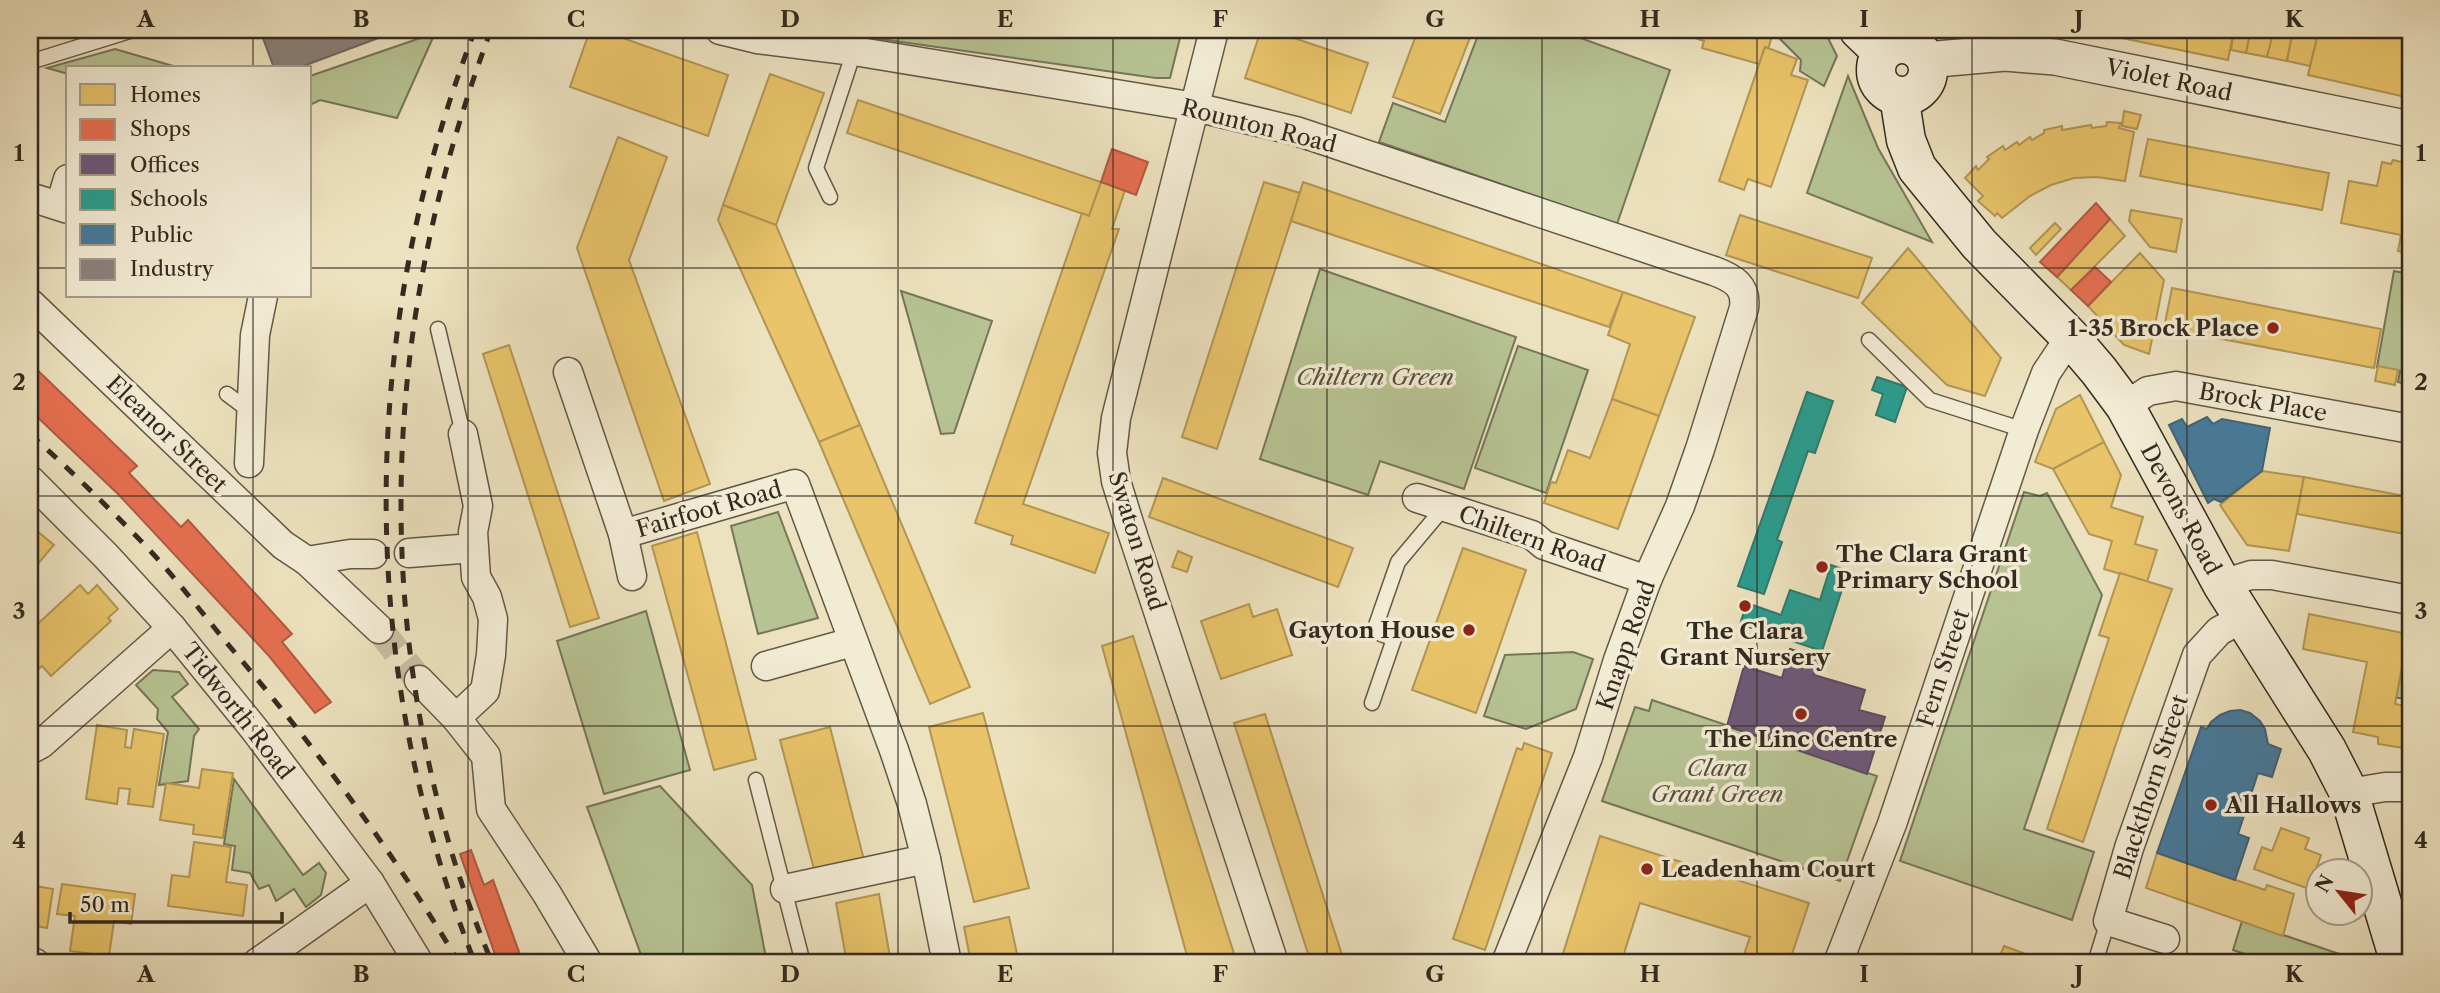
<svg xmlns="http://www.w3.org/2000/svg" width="2440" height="993" font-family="'Libre Caslon Text',serif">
<rect width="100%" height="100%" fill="#ede2bf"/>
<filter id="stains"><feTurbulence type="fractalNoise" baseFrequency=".00286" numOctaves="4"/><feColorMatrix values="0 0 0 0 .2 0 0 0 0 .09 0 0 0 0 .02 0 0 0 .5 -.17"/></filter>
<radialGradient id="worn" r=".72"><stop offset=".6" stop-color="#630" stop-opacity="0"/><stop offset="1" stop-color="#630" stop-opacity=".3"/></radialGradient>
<g fill="#b7c393" stroke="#75765a" stroke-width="2">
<polygon points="817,30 1182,30 1170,78 1156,78"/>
<polygon points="1480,30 1558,30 1670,70 1617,224 1379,142 1393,103 1445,122"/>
<polygon points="1779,30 1824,30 1837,56 1824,86 1800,71 1801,60 1777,36"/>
<polygon points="435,33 397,118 320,100 310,105 310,76"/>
<polygon points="115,49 180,68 68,68 68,74 47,68"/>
<polygon points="1848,76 1878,148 1932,242 1807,193"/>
<polygon points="1320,269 1516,337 1464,489 1380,461 1368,495 1260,459"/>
<polygon points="2394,271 2410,274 2410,385 2398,382 2400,371 2377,367"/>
<polygon points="901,291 992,321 954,433 941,434"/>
<polygon points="1518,346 1588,370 1546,493 1475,468"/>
<polygon points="2024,492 2040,496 2047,493 2102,595 2024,829 2094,852 2072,920 1900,861"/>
<polygon points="778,512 818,618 758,634 731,526"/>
<polygon points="646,611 690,770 604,794 557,641"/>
<polygon points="2410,628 2410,698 2396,698 2408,634"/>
<polygon points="1573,652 1593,659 1576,709 1526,729 1484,716 1505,655"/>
<polygon points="153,670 179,672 188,684 172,697 199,729 194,736 188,781 159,785 168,732 157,719 158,709 136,685"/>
<polygon points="1652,700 1877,776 1840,881 1602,801 1635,707 1649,711"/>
<polygon points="234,779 303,875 319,863 326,873 321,895 306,907 294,889 276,901 269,885 259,889 250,873 232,870 235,846 224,844"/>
<polygon points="660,786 752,885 767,963 644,963 587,807"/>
<polygon points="2242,921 2366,963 2272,963 2233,950"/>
</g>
<g fill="#e9c46a" stroke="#b29654" stroke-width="2">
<polygon points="590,30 600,30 728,75 708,136 570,87"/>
<polygon points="1261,30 1270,30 1368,63 1351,113 1245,78"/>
<polygon points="1418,30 1473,30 1440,114 1393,97"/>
<polygon points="1670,30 1774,30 1768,49 1765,47 1759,64 1702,48 1704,41"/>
<polygon points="2094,30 2234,30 2228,60 2093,32"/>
<polygon points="2234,30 2251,30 2246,53 2231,50"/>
<polygon points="2251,30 2274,30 2267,57 2246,53"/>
<polygon points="2274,30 2293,30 2287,61 2267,57"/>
<polygon points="2293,30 2319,30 2310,66 2287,61"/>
<polygon points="2319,30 2410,30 2410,98 2308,75"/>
<polygon points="1765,47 1797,59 1791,75 1808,80 1771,187 1748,179 1744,190 1719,181"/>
<polygon points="770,74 824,93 776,225 723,205"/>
<polygon points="858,100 1101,182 1089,216 847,133"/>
<polygon points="2124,111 2141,115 2137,129 2122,126"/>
<polygon points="2107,122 2121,123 2119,128 2134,132 2125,181 2097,177 2074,178 2051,185 2030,196 2002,218 1997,213 1995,216 1978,201 1983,196 1965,178 1976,166 1978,170 1989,159 1987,157 2003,146 2005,150 2017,142 2019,145 2030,137 2032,140 2044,133 2044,130 2062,126 2062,130 2091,125 2092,128 2106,126"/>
<polygon points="618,137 667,157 629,260 710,484 664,501 577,248"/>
<polygon points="2148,139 2329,173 2322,210 2140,176"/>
<polygon points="2393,160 2410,164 2410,254 2398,251 2401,235 2341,223 2349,181 2377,186 2382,162 2391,164"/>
<polygon points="1101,182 1125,190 1112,229 1119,229 1023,504 1109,533 1095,573 1011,544 1013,536 975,523 1082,213 1089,216"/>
<polygon points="1264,182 1300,193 1217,449 1182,437"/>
<polygon points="1303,182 1623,292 1609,327 1291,221"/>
<polygon points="723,205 776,225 860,425 819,442 718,220"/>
<polygon points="2131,210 2182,219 2176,252 2150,247 2129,221"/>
<polygon points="1740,215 1872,258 1858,298 1726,255"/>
<polygon points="2110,219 2125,236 2071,290 2057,277"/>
<polygon points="2055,223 2061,229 2036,255 2030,248"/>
<polygon points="1908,248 2001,358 1985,396 1947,385 1862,303"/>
<polygon points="2140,253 2164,280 2149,354 2124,345 2088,306"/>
<polygon points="2172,288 2381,329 2374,368 2164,328"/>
<polygon points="1623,292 1695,317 1659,416 1612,399 1630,344 1608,335"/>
<polygon points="509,345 599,618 570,627 483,354"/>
<polygon points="2378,366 2398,370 2395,385 2375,381"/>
<polygon points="2080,395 2104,442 2053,469 2035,462 2056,409"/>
<polygon points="1612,399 1659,416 1618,529 1544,503 1551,482 1556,483 1568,450 1590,458"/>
<polygon points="860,425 970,687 930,704 819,442"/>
<polygon points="2104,442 2121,475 2111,507 2143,517 2135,544 2157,550 2147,582 2104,569 2112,541 2089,534 2053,469"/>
<polygon points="2262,471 2304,477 2289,551 2247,545 2220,505"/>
<polygon points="2304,477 2410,497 2410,535 2297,514"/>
<polygon points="1163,478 1353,548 1338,587 1149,517"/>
<polygon points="32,527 54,545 30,573 30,529"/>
<polygon points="697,532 756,759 714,770 652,546"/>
<polygon points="1463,548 1526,570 1476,713 1412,690"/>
<polygon points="1178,551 1192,557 1187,572 1172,567"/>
<polygon points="2120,573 2172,589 2122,726 2083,842 2047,829 2109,638 2099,635"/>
<polygon points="80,585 88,594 97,585 118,609 108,618 111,621 51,676 42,666 35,672 30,667 30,631"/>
<polygon points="1249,604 1253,617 1277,609 1292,655 1221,679 1201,621"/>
<polygon points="2309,614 2408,634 2395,704 2410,707 2410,749 2378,744 2378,737 2353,732 2367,662 2303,649"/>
<polygon points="1133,636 1236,960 1226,963 1189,963 1102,646"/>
<polygon points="983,713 1029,888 974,902 929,727"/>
<polygon points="1265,714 1343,958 1327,963 1311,963 1234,723"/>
<polygon points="97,725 127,730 125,747 131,748 134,729 164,734 153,807 128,804 130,789 119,788 117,804 86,799"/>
<polygon points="830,727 864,860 815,873 780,740"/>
<polygon points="1524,743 1552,753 1485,950 1453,939 1517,748 1522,750"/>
<polygon points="202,769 233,773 223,838 193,834 194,825 160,820 166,783 199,788"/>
<polygon points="2281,828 2309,838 2305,849 2321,855 2309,889 2254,869 2262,847 2272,851"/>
<polygon points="1600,836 1809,903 1789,963 1741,963 1750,937 1640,903 1621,963 1560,963"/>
<polygon points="194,842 231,847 226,882 247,885 243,916 168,906 172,875 189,877"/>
<polygon points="2157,853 2265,890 2267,885 2294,894 2283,936 2146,888"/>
<polygon points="62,884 135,894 131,924 114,921 109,956 70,951 75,916 57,914"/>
<polygon points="30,885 53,889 47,928 30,925"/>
<polygon points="879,894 891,963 847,963 836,903"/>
<polygon points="1009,917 1019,963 971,963 964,927"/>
<polygon points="2004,946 2050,963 1997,963"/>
</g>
<g fill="#e76f51" stroke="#b15a42" stroke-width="2">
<polygon points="1112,149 1148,162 1136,195 1101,182"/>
<polygon points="2096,203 2110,219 2057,277 2040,262"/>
<polygon points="2095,267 2111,282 2088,306 2071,290"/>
<polygon points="30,363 137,466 129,473 181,527 188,520 292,634 282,642 331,702 315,713 269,656 119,495 30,410"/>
<polygon points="471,850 484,885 493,880 523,963 498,963 460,854"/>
</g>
<polygon fill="#6d597a" stroke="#5c4b5f" stroke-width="2" points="1790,649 1819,658 1814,675 1865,690 1859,710 1885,717 1867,774 1727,726 1744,666 1782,678"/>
<g fill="#2a9d8f" stroke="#2d7a6e" stroke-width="2">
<polygon points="1877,377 1907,387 1895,422 1876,415 1883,394 1872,390"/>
<polygon points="1807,392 1833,401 1815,453 1808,451 1777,540 1782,542 1764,594 1738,586"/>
<polygon points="1831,565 1848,571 1822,651 1740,624 1747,603 1781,615 1790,590 1820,600"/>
</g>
<g fill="#457b9d" stroke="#406378" stroke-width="2">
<polygon points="2207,417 2213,424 2222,419 2270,428 2262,471 2221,502 2214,499 2208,503 2169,425 2182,419 2187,427"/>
<polygon points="2240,710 2250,713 2260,721 2265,729 2268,744 2281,749 2272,777 2258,773 2238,834 2249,838 2235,880 2157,853 2201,727 2207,729 2211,722 2220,715 2230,711"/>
</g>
<polygon fill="#8a817c" stroke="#706760" stroke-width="2" points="260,30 400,30 298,68 274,68"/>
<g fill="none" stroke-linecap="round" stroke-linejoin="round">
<polyline stroke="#c8bd9f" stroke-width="28" stroke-dasharray="28 14" stroke-linecap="butt" points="379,629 419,680"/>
<defs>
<g id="service">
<polyline points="30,62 133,30"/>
<polyline points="830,197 816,168 854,51"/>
<polyline points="438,329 463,434"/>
<polyline points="1869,340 1930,400 2024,430"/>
<polyline points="227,394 251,412"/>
<polyline points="1372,703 1394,639 1374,631 1398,562 1445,506"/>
<polyline points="756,780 803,963"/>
<polyline points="2095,963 2108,921"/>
</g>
<g id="minor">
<path d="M720,30L757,39L854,51L1195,107L1296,131L1714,271C1733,278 1747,286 1744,308L1700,449L1680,506L1647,580L1618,660L1588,757L1506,963"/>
<polyline points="1214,30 1116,418 1112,453 1116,481 1129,523 1274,963"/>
<polyline points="30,197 68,209"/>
<polyline points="60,206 68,179"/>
<polyline points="30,303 283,545 307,561 379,629"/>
<polyline points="568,372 623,534 632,576"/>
<polyline points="2125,406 2148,391 2176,386 2405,428"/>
<polyline points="249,463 255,335 263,296"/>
<polyline points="30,480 106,556 172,628 255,730 370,883 419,963"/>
<polyline points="1417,498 1532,535 1544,545 1647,580"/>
<polyline points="623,534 795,484 894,750 912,804 926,859 947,963"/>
<polyline points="409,553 473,548"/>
<polyline points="307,561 350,554 373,554"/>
<polyline points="2222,584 2251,575 2272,575 2410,600"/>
<polyline points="766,666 852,642"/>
<polyline points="419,680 456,718 486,756 491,809 547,894 588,963"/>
<polyline points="456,718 485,691 491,655 493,619 487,597 476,577 473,532 478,506 463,434"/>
<polyline points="30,750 41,744 172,628"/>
<polyline points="2349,793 2385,787 2410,787"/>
<polyline points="785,889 926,859"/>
<polyline points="2165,939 2108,921 2129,848 2197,655 2219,631 2243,618"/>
<polyline points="30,963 35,963"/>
<polyline points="257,963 370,883"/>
<polyline points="1838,963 1892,824 2024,430 2046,373 2070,337"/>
</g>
<polyline id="tertiary" points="1926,60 2005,53 2055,57 2410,129"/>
<g id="secondary">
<polyline points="1859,30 1882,52"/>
<circle cx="1902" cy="70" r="26"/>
<polyline points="1899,96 1906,140 1917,168 1979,244 2070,337 2099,371 2125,406 2222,584 2327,750 2349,793 2400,963"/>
</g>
</defs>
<use href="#service" stroke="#625848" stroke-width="17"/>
<use href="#minor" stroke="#625848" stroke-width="31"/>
<use href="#tertiary" stroke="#625848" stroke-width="38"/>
<use href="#secondary" stroke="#332a20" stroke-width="41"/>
<use href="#service" stroke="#f3ecd5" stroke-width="14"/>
<use href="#minor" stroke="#f3ecd5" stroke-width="28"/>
<use href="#tertiary" stroke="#f3ecd5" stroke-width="35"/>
<use href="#secondary" stroke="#f3ecd5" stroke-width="38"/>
<g stroke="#332a20" stroke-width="5" stroke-dasharray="12 12" stroke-linecap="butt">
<path d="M475,30C358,331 355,662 475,963"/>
<path d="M491,30C393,290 371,559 445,829C457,874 474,919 492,963"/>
<path d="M30,434C68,468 105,504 141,541C171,572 198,608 226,642C312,743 392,849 459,963"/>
</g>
</g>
<path fill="none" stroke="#332a20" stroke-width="2" stroke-opacity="0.55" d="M253,30V68M468,30V963M683,30V963M898,30V963M1113,30V963M1327,30V963M1542,30V963M1757,30V963M1972,30V963M2187,30V963M30,268H68M310,268H2410M253,296V963M30,496H2410M30,726H2410"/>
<g fill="#8f2418" stroke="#f3ecd5" stroke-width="2.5">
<circle cx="2273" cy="328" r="7"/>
<circle cx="1822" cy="567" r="7"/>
<circle cx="1745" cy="606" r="7"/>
<circle cx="1469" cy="630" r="7"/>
<circle cx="1801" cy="714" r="7"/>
<circle cx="2211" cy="805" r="7"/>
<circle cx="1647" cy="869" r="7"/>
</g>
<g text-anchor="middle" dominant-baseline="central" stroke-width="7" stroke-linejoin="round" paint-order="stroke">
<g font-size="23" fill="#332a20" stroke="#f3ecd5">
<text transform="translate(2169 80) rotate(12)">Violet Road</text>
<text transform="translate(1259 126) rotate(14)">Rounton Road</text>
<text transform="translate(2263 402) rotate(10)">Brock Place</text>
<text transform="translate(167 434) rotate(44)">Eleanor Street</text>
<text transform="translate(709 509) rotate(-16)">Fairfoot Road</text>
<text transform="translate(2181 509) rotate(62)">Devons Road</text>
<text transform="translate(1532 539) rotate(20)">Chiltern Road</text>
<text transform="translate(1137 541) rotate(73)">Swaton Road</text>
<text transform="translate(1626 645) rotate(-71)">Knapp Road</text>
<text transform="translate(1943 668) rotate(-72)">Fern Street</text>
<text transform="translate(238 711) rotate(52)">Tidworth Road</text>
<text transform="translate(2151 787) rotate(-72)">Blackthorn Street</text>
</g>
<g font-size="23" font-weight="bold" fill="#332a20" stroke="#f3ecd5" text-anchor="start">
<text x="2259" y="328" text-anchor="end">1-35 Brock Place</text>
<text x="1836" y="554">The Clara Grant<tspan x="1836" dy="26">Primary School</tspan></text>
<text x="1455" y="630" text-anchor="end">Gayton House</text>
<text x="1745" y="631" text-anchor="middle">The Clara<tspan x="1745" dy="26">Grant Nursery</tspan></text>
<text x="1801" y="739" text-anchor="middle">The Linc Centre</text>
<text x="2225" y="805">All Hallows</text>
<text x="1661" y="869">Leadenham Court</text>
</g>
<g font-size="23" font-style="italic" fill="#54503d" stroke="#f3ecd5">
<text x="1375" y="377">Chiltern Green</text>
<text x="1717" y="768">Clara<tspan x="1717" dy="26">Grant Green</tspan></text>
</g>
</g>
<rect width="2440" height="993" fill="none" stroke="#ede2bf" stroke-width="77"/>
<rect x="66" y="66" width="245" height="231" fill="#f3ecd5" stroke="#a69e8d" stroke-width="2"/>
<rect x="80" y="84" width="35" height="21" fill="#e9c46a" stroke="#a69e8d" stroke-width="2"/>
<text x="130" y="102" font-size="21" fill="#332a20">Homes</text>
<rect x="80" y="119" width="35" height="21" fill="#e76f51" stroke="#a69e8d" stroke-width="2"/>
<text x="130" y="136" font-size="21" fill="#332a20">Shops</text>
<rect x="80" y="154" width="35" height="21" fill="#6d597a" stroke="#a69e8d" stroke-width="2"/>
<text x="130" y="172" font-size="21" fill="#332a20">Offices</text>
<rect x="80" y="189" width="35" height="21" fill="#2a9d8f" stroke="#a69e8d" stroke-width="2"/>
<text x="130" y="206" font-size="21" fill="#332a20">Schools</text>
<rect x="80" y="224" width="35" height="21" fill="#457b9d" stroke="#a69e8d" stroke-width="2"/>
<text x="130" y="242" font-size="21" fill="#332a20">Public</text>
<rect x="80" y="259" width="35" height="21" fill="#8a817c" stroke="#a69e8d" stroke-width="2"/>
<text x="130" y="276" font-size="21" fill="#332a20">Industry</text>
<g transform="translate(2339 892) rotate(300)"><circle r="33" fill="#f3ecd5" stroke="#a69e8d" stroke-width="2"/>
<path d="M0-5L12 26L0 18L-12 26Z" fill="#8f2418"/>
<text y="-10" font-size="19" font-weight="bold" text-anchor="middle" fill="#332a20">N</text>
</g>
<path d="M70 912v10h212v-10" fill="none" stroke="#332a20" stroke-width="3.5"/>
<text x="80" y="912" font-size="21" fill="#332a20" stroke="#f3ecd5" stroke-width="5" paint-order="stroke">50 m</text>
<rect x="38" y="38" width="2364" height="916" fill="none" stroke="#332a20" stroke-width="2.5"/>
<g font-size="23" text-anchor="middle" font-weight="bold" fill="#332a20">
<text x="146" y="27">A</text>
<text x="361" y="27">B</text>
<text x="576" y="27">C</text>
<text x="790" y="27">D</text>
<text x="1005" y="27">E</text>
<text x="1220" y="27">F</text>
<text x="1435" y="27">G</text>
<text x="1650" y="27">H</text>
<text x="1864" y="27">I</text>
<text x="2079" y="27">J</text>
<text x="2294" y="27">K</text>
<text x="19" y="161">1</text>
<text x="2421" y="161">1</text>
<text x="19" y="390">2</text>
<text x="2421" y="390">2</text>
<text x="19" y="619">3</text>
<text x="2421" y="619">3</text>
<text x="19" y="848">4</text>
<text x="2421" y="848">4</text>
<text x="146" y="982">A</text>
<text x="361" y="982">B</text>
<text x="576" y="982">C</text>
<text x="790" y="982">D</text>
<text x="1005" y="982">E</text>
<text x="1220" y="982">F</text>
<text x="1435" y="982">G</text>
<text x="1650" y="982">H</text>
<text x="1864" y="982">I</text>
<text x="2079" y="982">J</text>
<text x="2294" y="982">K</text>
</g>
<rect width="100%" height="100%" filter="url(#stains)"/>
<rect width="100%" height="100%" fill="url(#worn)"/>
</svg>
